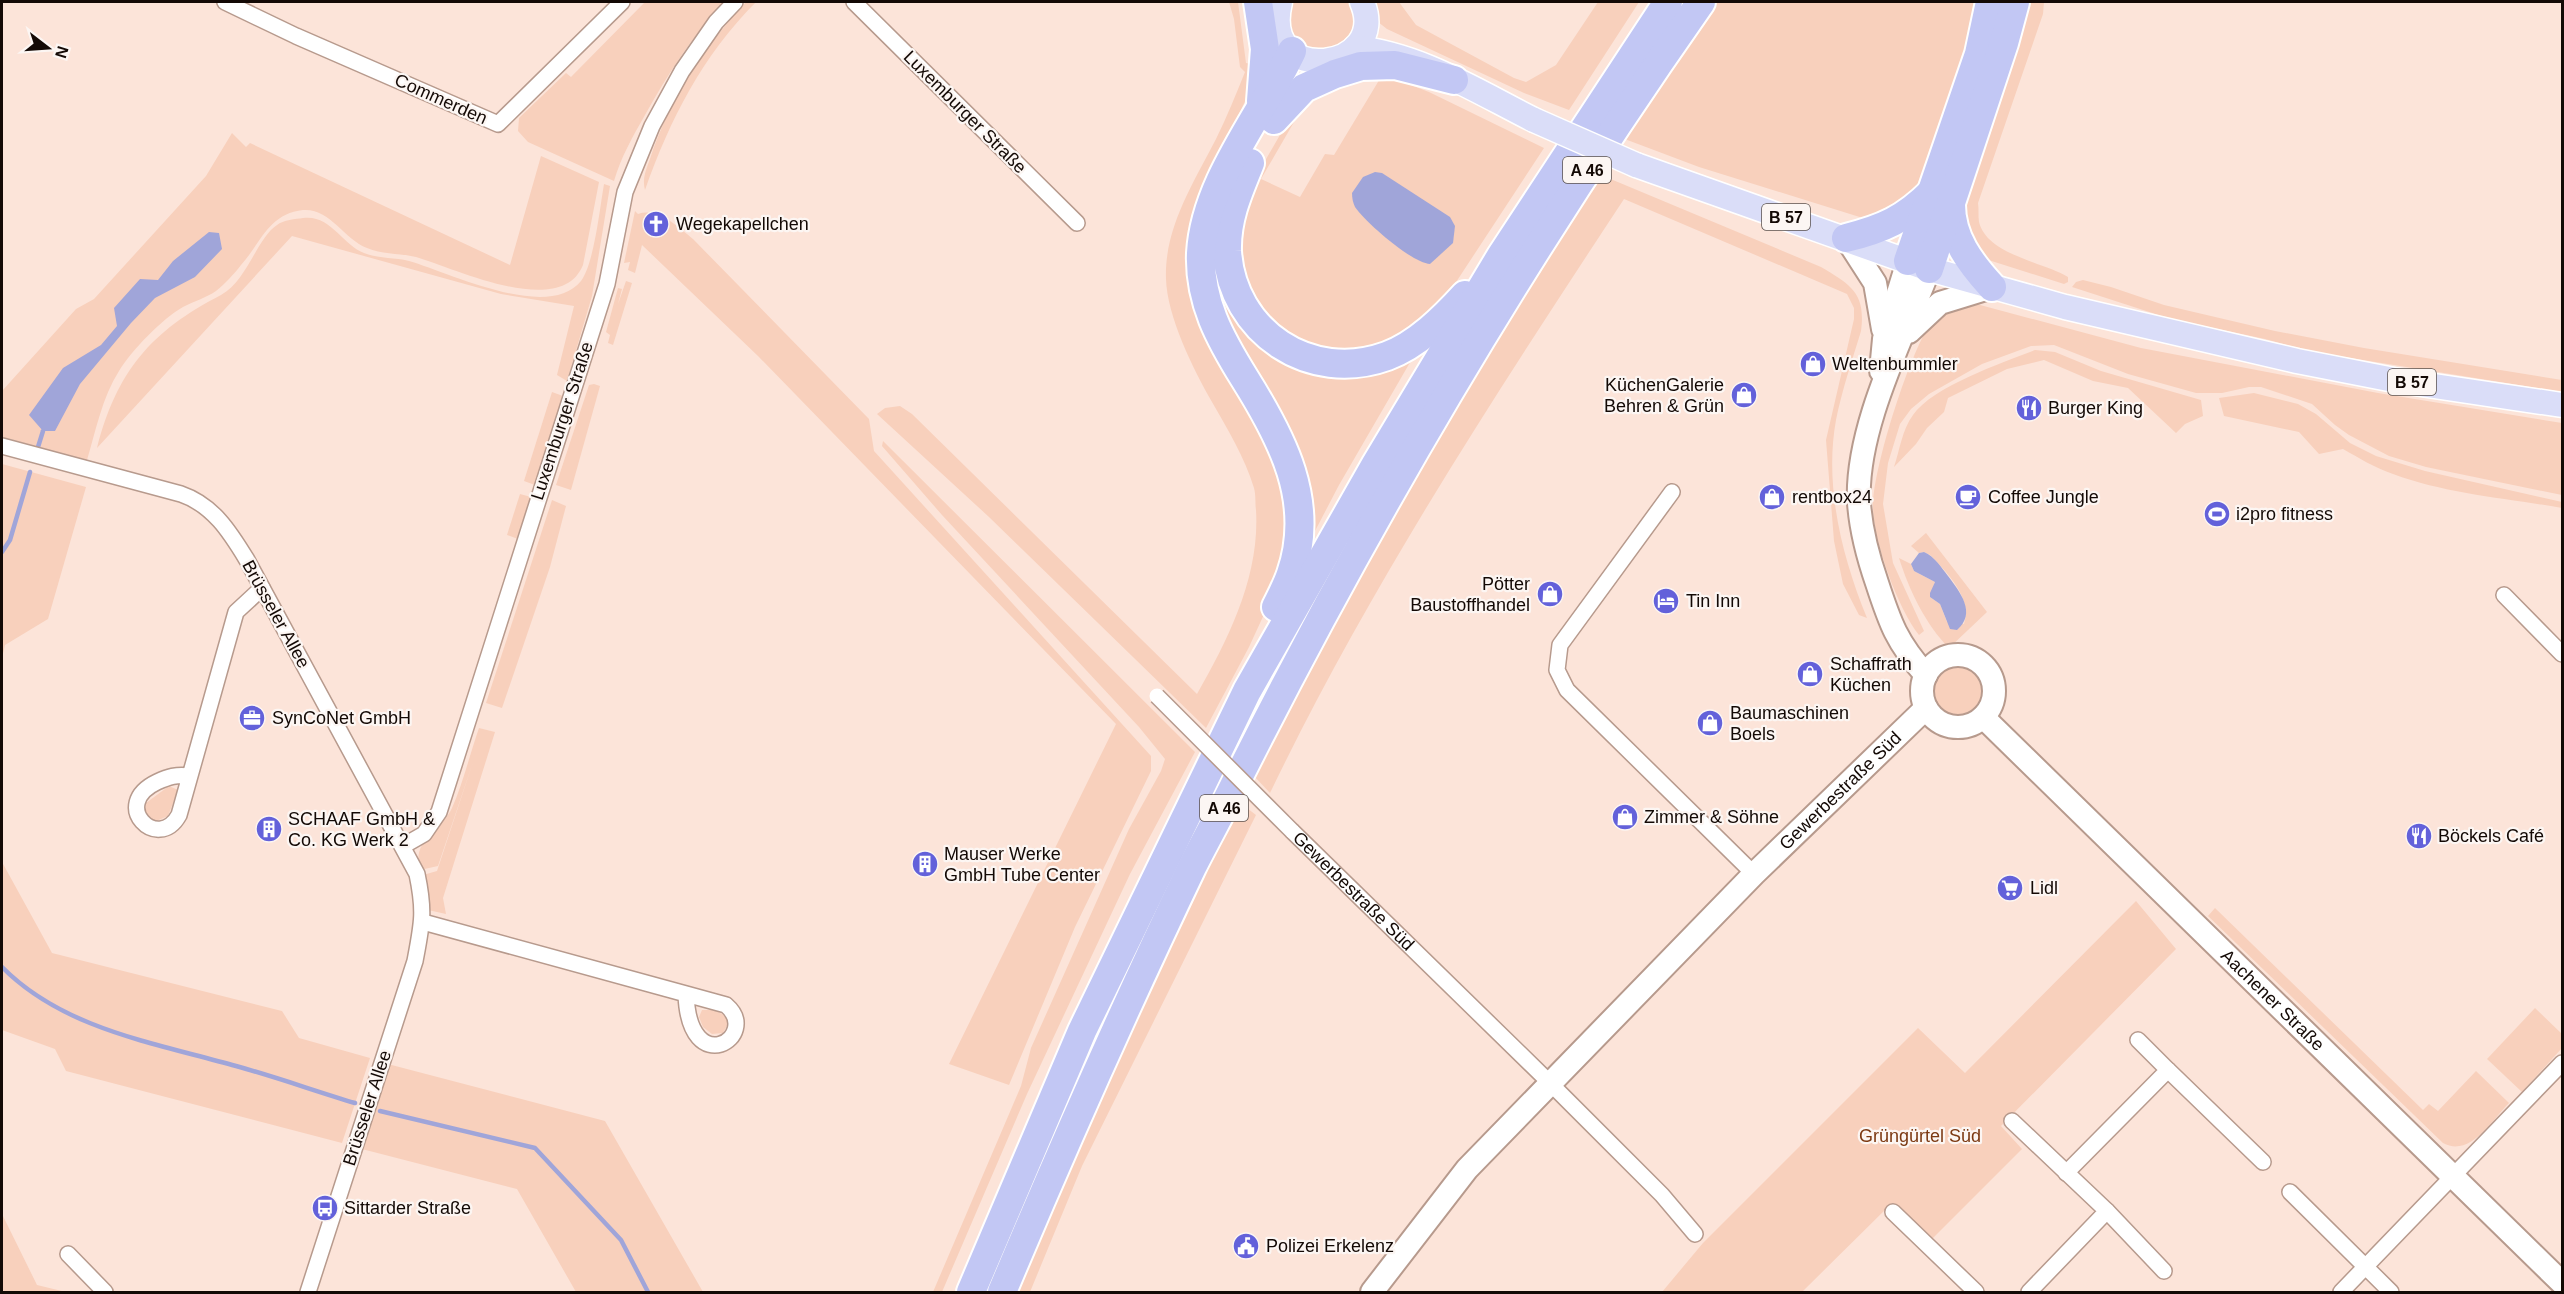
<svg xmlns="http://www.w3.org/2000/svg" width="2564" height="1294" font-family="Arial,sans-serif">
<rect width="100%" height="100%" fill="#fce4d9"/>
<g fill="#f8d0bc">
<path d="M645,2H724C692,36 668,74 645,115C633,136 621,157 614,181L528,142L518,131L519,118L566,73L571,77Z"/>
<path d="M746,2H756C703,55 670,119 645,190C642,178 646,170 650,159C669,100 704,47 746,2Z"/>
<path d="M1229,2H1238L1246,63L1255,65L1246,99L1215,167L1193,233L1253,413L1284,481L1288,540L1272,597L1249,647L1206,728L989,517L877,414L885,408L900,406L912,414L1197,694C1229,638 1260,576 1256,510C1255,503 1256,495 1254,488C1245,458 1227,428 1212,402C1193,369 1167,316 1166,279C1164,228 1194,182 1216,139C1227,117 1236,94 1245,72L1240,67L1234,19Z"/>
<polygon points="1290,2 1354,2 1356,30 1331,53 1298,46 1285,14"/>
<polygon points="1369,2 1399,2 1416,25 1514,78 1526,82 1556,65 1598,2 1639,2 1569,110 1524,93 1387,29 1373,18"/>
<polygon points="1717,2 1984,2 1915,198 1866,219 1699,167 1622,138"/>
<path d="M2021,2H2044L2043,14L1978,203C1979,209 1978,216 1979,222C1987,255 2044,262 2068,277V282L2064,284L1979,257L1962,241L1967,167Z"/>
<polygon points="1381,77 1398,80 1429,92 1544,148 1443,302 1393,343 1352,352 1308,345 1273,325 1245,287 1239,222 1250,187 1299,102 1305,103 1261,179 1300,197 1325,154 1334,155"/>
<path d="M232,133L246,147L250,143L510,265L541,156L599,182L583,265C561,320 454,268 416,257C400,253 383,255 367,248C344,239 330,208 303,210C268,214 261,243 241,265C234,274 225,284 216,291C206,298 194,301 183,307C162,319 132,350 119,371C102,398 96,430 87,460L2,437V391L76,309L94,299L206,176Z"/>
<polygon points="1240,173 1222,257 1292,360 1423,340 1339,485 1302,556 1304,526 1217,319 1207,236"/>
<path d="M1601,175L1821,267C1851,285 1866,293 1861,331C1852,361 1842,390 1836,420C1824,486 1842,557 1867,618L1859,615L1843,584L1834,541L1826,440L1854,319V308L1847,294L1624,199C1497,392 1370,585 1270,793L1253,775L1354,582L1515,308Z"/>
<path d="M604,184L610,186L592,296L567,381L557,375L574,306L501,294L292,236L97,448C117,371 151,331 221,295C247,281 257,238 277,225C283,220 296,219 303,218C330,214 342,244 364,253C379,259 394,257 409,261C448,272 548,322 581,281C594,264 600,207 604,184Z"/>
<path d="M635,211L638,214C658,207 678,227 693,239L869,419L874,451L1151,756V771L1075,927L1009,1085L949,1064L1116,724L758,356L642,245L635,273L628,270L630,262L624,263Z"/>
<polygon points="2083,280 2111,287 2164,305 2275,331 2364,348 2562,380 2562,392 2313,352 2265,339 2171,319 2072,287 2076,282"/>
<polygon points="626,281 632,283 613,345 608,343 610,335 606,332 618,288 622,289 618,304"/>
<path d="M1969,302L2141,348L2378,393L2562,423V495L2426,467L2389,456L2349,435L2335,425L2312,404L2261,387H2249L2222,393H2196L2128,374L2054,345L2031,346L1982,364L1929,394L1911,409L1900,424L1888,463L1883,504L1893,563L1924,631L1919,635C1898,609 1873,540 1873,507C1872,471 1911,347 1933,320C1942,308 1956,306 1969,302Z"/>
<path d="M2035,350L2055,352L2101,371L2201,400L2203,416L2185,424L2176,433L2128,388L2093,381L2044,360L2007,369L1948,398L1944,412L1927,428L1916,444L1894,467C1900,449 1902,430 1913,415C1933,386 2002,363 2035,350Z"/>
<polygon points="594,384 600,386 571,490 556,485 589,385"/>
<polygon points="552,392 563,396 535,485 524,481"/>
<path d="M2254,393L2298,404L2316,414L2350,443L2376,456L2425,471L2562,502V508C2506,498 2447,494 2393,474C2375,468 2359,458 2343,449L2319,454L2299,432L2224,416L2219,398Z"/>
<polygon points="883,441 1195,752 1130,874 1027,1094 942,1292 933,1292 1021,1086 1031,1048 1129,829 1161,771 1165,759 1139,727 942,515 882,446"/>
<polygon points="2,464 86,487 48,619 5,645 2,658"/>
<polygon points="520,494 531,497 518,539 507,535"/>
<polygon points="552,500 566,506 550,567 502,708 486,703"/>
<path d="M1926,533L1987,612L1949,648C1926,625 1909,590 1899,558L1911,564L1914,571L1935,582L1930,597L1940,604L1947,622L1964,624C1973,599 1947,572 1930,555L1924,552L1919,553L1911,546Z"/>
<circle cx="1957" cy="693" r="27"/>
<path d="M479,728L495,732L443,898L446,914L428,910L423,875L437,871L473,762L438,866L420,870C411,839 441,832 452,808C463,783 470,754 479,728Z"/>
<polygon points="169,786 178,790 168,816 154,822 144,816 146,803"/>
<polygon points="1239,802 1256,815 1082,1166 1030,1292 1010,1292 1074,1143"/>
<polygon points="2,862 52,953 282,1011 299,1038 370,1058 342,1143 66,1071 55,1049 2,1030"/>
<polygon points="2136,901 2176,949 2001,1126 2022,1149 1928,1243 1889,1206 1802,1292 1662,1292 1703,1243 1918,1028 1965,1073"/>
<path d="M2215,908L2423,1110L2429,1104L2438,1111L2476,1071L2509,1103C2492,1120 2470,1158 2443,1143L2208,916Z"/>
<polygon points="2535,1008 2562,1034 2562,1048 2522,1092 2487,1059"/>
<polygon points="702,1010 715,1010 727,1017 728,1024 723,1033 712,1034 703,1027 699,1017"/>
<polygon points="384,1063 605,1121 703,1292 576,1292 517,1189 358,1148"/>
<polygon points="2,1214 37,1285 66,1292 2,1292"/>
</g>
<g fill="#a0a5d9">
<path d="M1375,172L1382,173L1450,217L1455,226L1453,243L1430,264C1412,263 1366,223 1355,207C1353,203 1352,198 1352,193L1363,177Z"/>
<polygon points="209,232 219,233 222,249 195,277 155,298 131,323 80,384 55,431 43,431 29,415 63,368 101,345 117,326 114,308 140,279 158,280 173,261"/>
<path d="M1924,552C1935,557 1941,567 1948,576C1960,592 1977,613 1957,630L1950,629L1940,604L1930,597V593L1935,582L1914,571L1911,564L1919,553Z"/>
</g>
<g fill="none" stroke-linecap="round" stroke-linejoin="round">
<g stroke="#a0a5d9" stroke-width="4.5">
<polyline points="38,447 43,431"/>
<polyline points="2,552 10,540 30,472"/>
<path d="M2,967C63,1029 155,1043 236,1066C276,1077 315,1091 355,1103"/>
<polyline points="380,1111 535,1148 621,1240 648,1292"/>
</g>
<defs>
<g id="street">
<polyline points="225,2 296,36 498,124 622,2"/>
<polyline points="854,2 1077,223"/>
<path d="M2,446L181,494C213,505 230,532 247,560L417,874C425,912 422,924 415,961L308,1292"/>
<polyline points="1672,492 1560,645 1557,670 1567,690 1754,874"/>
<polyline points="2504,595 2562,654"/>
<path d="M189,776C177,774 168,777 157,782C109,805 158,853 179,815L236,612L262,588"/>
<path id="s1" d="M1292,831L1550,1083L1662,1195L1695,1234"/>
<polyline points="403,846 424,834 439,812 607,284 625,192 652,126 682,71 716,22 735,2"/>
<path d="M423,922L686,994C689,1082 762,1036 726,1005L686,994"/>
<polyline points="2168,1070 2263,1162"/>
<polyline points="2012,1121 2107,1211 2029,1292"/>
<polyline points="2066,1173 2168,1070 2138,1040"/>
<polyline points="2290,1192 2391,1292"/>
<polyline points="2107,1211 2164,1271"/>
<polyline points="1893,1212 1976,1292"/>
<polyline points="68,1254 105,1292"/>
<polyline points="2341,1292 2562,1063"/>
</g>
<g id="secondary">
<polyline points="1846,238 1875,283 1883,329"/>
<polyline points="1909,332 1940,303 1992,287"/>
<polyline points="1881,371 1884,339 1908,261"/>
<circle cx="1958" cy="691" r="36"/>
<path d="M1926,675C1897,643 1890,623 1877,583C1868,557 1861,531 1859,503C1855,429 1903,338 1929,269"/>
<path id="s2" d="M1983,717L2562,1283"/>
<path id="s3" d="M1372,1292L1467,1169L1754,874L1926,708"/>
</g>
<g id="primary">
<path d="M1280,2C1259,90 1392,71 1362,2"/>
<path d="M1355,48C1419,54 1478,92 1534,120"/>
<polyline points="1636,165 1929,269 2065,307 2297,361 2394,380 2562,405"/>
</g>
<g id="highway">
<polyline points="1258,2 1265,49 1261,101"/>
<polyline points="1274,120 1304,88 1335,74 1361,66 1395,65 1454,80"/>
<path d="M1250,163C1238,192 1226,219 1227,251C1232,332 1310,384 1387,356C1417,345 1444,318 1465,295"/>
<path d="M1951,205C1951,238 1970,263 1992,287"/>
<path d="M1846,238C1883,229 1905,219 1932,192"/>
<polyline points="1908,261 1979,54 1990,2"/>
<polyline points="1929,269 2004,43 2015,2"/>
<path d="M1276,607C1281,597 1287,586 1291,574C1316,502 1282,438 1245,379C1220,339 1199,301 1201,253C1205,181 1262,115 1292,51"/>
<polyline points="971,1292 1082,1031 1247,691 1376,464 1501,256 1668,2"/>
<path d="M1002,1292C1062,1149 1125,1007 1192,867C1206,839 1222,811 1236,782C1372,511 1527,250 1701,2"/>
</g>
</defs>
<use href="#street" stroke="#b79a8d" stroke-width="18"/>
<use href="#secondary" stroke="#b79a8d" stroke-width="26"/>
<use href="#primary" stroke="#fff" stroke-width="27"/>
<use href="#highway" stroke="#fff" stroke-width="32"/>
<use href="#street" stroke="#fff" stroke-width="15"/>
<use href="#secondary" stroke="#fff" stroke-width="22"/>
<use href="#primary" stroke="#daddf8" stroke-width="24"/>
<use href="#highway" stroke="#c2c7f4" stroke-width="28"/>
<defs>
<polyline id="street-bridge" points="1157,696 1292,831"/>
<polyline id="primary-bridge" points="1534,120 1636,165"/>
</defs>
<use href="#street-bridge" stroke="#b79a8d" stroke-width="18" stroke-linecap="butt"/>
<use href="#primary-bridge" stroke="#fff" stroke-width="27" stroke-linecap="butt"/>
<use href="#street-bridge" stroke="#fff" stroke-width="15"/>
<use href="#primary-bridge" stroke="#daddf8" stroke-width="24"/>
</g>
<defs>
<symbol id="church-disc" viewBox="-11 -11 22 22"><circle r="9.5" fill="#6361da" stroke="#fcf6f3"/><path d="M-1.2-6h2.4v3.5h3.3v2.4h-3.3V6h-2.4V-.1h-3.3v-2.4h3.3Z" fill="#fff"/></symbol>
<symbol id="shop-disc" viewBox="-11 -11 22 22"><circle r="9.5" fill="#6361da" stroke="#fcf6f3"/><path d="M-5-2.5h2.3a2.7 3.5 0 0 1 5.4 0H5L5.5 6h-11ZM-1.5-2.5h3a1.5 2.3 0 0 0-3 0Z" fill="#fff"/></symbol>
<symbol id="restaurant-disc" viewBox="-11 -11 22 22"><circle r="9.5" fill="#6361da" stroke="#fcf6f3"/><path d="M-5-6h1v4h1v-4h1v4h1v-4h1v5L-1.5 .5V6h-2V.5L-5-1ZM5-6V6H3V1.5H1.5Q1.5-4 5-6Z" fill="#fff"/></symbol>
<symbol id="cafe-disc" viewBox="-11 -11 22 22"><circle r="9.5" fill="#6361da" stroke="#fcf6f3"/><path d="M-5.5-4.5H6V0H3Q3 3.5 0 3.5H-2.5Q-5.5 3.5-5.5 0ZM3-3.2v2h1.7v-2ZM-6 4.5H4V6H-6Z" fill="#fff"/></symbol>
<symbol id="stadium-disc" viewBox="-11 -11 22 22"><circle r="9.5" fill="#6361da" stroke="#fcf6f3"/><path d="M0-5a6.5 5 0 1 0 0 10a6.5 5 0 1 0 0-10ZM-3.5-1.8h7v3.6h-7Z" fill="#fff"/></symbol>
<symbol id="hotel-disc" viewBox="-11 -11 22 22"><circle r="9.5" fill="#6361da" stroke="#fcf6f3"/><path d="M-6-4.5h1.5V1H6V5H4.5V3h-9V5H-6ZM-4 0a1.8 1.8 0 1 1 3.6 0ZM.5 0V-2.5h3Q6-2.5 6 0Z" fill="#fff"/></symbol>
<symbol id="office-disc" viewBox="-11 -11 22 22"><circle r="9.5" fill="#6361da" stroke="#fcf6f3"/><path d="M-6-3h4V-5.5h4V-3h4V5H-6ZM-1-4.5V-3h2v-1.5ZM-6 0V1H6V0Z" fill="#fff"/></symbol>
<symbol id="building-disc" viewBox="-11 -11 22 22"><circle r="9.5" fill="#6361da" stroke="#fcf6f3"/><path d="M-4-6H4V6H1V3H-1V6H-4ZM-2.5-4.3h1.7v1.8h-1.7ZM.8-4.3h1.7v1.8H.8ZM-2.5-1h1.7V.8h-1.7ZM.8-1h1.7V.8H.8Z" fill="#fff"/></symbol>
<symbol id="supermarket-disc" viewBox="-11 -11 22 22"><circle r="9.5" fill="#6361da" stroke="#fcf6f3"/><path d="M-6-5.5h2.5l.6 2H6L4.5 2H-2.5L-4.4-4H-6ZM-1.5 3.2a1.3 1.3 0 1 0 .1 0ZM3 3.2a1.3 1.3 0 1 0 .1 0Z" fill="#fff"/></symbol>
<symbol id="bus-disc" viewBox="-11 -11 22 22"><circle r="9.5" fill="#6361da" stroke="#fcf6f3"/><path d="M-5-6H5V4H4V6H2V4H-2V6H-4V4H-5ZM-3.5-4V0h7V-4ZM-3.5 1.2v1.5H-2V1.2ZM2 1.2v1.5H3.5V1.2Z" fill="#fff"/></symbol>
<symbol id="civic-disc" viewBox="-11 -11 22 22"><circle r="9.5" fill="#6361da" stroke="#fcf6f3"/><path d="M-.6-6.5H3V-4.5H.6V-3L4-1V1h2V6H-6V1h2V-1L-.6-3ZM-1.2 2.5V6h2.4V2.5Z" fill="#fff"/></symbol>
</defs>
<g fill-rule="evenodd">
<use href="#church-disc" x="641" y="209" width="30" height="30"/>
<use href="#shop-disc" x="1798" y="349" width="30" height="30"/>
<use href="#shop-disc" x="1729" y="380" width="30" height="30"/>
<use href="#restaurant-disc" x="2014" y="393" width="30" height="30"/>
<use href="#shop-disc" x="1757" y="482" width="30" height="30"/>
<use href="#cafe-disc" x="1953" y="482" width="30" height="30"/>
<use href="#stadium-disc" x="2202" y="499" width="30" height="30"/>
<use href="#shop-disc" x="1535" y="579" width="30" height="30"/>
<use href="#hotel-disc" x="1651" y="586" width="30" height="30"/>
<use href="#shop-disc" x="1795" y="659" width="30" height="30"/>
<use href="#office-disc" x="237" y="703" width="30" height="30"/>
<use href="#shop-disc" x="1695" y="708" width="30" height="30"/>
<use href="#shop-disc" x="1610" y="802" width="30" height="30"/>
<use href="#building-disc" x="254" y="814" width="30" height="30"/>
<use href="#restaurant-disc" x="2404" y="821" width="30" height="30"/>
<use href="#building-disc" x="910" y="849" width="30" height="30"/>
<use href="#supermarket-disc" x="1995" y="873" width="30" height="30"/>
<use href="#bus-disc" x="310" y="1193" width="30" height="30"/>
<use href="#civic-disc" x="1231" y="1231" width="30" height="30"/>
</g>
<g text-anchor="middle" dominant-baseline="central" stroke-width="4.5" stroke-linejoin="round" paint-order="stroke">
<g fill="#fcf6f3" stroke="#59504c" stroke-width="1.5">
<rect x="1563" y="157" width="48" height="26" rx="4.5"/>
<rect x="1762" y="204" width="48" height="26" rx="4.5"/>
<rect x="2388" y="369" width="48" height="26" rx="4.5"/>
<rect x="1200" y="795" width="48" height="26" rx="4.5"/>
</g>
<g font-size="16" font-weight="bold" fill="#130905">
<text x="1587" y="170">A 46</text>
<text x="1786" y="217">B 57</text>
<text x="2412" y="382">B 57</text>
<text x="1224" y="808">A 46</text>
</g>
<g font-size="18" fill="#130905" stroke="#fcf6f3">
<text transform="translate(441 99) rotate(24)">Commerden</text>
<text transform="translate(965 112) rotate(45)">Luxemburger Straße</text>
<text transform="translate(562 421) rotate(-72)">Luxemburger Straße</text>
<text transform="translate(276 614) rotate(61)">Brüsseler Allee</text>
<text stroke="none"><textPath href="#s3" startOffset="687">Gewerbestraße Süd</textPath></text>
<text stroke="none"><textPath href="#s1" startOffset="86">Gewerbestraße Süd</textPath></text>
<text stroke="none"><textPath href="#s2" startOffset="405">Aachener Straße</textPath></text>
<text transform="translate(367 1108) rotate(-72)">Brüsseler Allee</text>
</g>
<g font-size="18" fill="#130905" stroke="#fcf6f3" text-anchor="start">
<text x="676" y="224">Wegekapellchen</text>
<text x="1832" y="364">Weltenbummler</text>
<text x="1724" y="385" text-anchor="end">KüchenGalerie<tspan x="1724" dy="21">Behren &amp; Grün</tspan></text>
<text x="2048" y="408">Burger King</text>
<text x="1792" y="497">rentbox24</text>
<text x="1988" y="497">Coffee Jungle</text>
<text x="2236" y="514">i2pro fitness</text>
<text x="1530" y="584" text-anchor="end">Pötter<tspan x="1530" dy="21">Baustoffhandel</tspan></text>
<text x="1686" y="601">Tin Inn</text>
<text x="1830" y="664">Schaffrath<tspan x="1830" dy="21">Küchen</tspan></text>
<text x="1730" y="713">Baumaschinen<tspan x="1730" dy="21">Boels</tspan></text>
<text x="272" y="718">SynCoNet GmbH</text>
<text x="1644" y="817">Zimmer &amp; Söhne</text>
<text x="288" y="819">SCHAAF GmbH &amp;<tspan x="288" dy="21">Co. KG Werk 2</tspan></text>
<text x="2438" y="836">Böckels Café</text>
<text x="944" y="854">Mauser Werke<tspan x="944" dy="21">GmbH Tube Center</tspan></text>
<text x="2030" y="888">Lidl</text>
<text x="344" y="1208">Sittarder Straße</text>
<text x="1266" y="1246">Polizei Erkelenz</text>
</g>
<g font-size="18" fill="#7c3912" stroke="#fcf6f3">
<text x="1920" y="1136">Grüngürtel Süd</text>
</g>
</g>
<rect width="2564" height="1294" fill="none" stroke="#130905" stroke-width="6"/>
<g transform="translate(48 48) rotate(107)" stroke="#fcf6f3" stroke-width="4.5" paint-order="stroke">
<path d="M0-4.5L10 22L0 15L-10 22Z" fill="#130905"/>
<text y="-9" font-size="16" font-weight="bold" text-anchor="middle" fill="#130905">N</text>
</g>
</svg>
